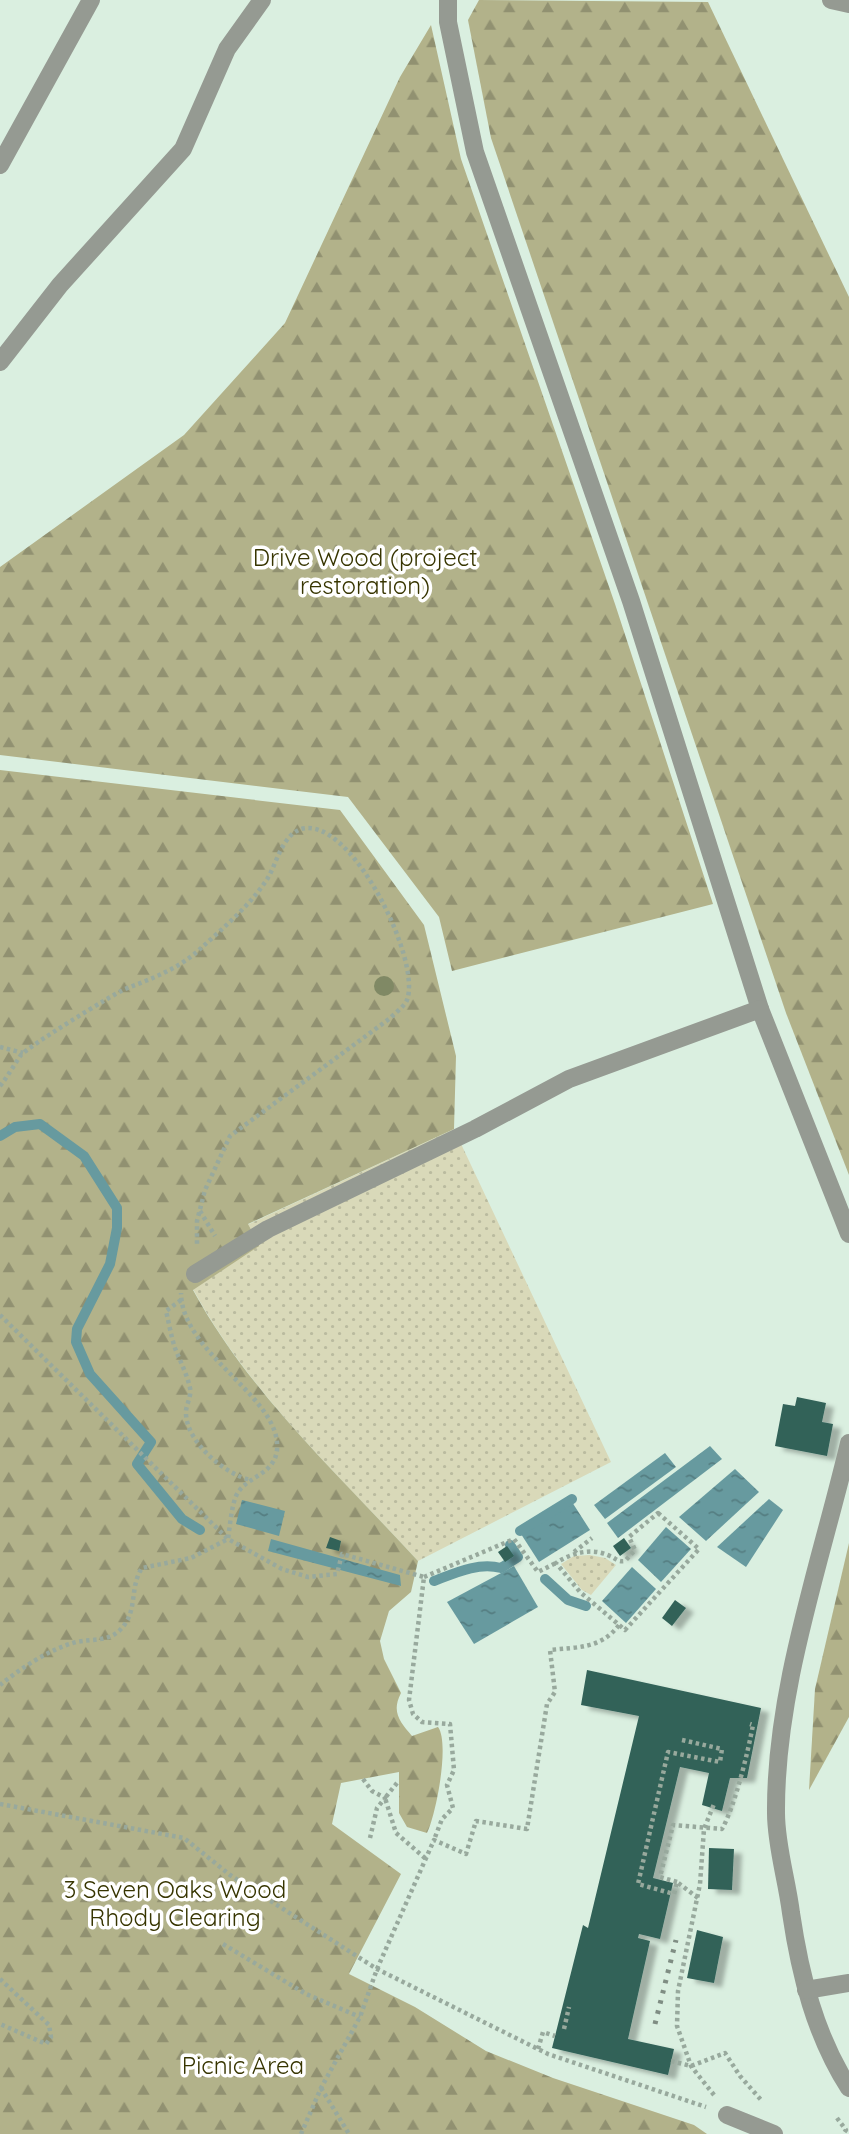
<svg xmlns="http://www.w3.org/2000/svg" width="849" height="2134" font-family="Quicksand,sans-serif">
<defs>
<pattern id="grass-dots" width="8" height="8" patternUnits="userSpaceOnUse" patternTransform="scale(1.75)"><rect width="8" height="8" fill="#d9d9b9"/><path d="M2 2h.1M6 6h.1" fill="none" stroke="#babb9f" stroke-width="1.8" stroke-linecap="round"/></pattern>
<pattern id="forest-firs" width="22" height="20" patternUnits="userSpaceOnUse" patternTransform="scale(1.75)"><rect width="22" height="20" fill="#b2b28a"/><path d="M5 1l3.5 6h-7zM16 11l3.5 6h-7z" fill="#919171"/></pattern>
<pattern id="water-ripples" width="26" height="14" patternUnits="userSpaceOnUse" patternTransform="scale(1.75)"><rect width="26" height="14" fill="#679a9f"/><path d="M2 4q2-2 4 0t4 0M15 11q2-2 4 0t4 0" fill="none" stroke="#557e82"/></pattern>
<filter id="shadow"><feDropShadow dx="8" dy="4.5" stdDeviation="2" flood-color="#0004"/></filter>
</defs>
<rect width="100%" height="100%" fill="#daefe0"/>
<g fill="url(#grass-dots)">
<path d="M454,1129L611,1462L418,1561C339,1475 249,1393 193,1289L224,1267L247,1225Z"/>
<polygon points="590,1555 605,1558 616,1565 591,1595 582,1590 561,1564 574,1556"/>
</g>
<g fill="url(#forest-firs)">
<polygon points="479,0 708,2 849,297 849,1175 786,1013 491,138 468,20"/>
<polygon points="431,25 461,159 615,604 713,904 452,971 439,917 348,797 0,755 0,567 184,435 285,323 400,77"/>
<path d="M0,770L340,810L424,925L456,1056L454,1129L248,1224L259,1246L193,1290C249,1393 339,1475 418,1561L411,1592L389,1611L380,1641L384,1659L401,1693C391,1712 400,1722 412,1736L438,1727C450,1743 436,1815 427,1833L407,1827L399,1813V1772L341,1783L332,1824L401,1874L349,1974L415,2007L486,2051L553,2078L694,2125L707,2134H0Z"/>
<polygon points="849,1543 849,1717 809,1790 815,1689"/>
</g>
<g fill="url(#water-ripples)">
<polygon points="710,1446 722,1459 618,1538 607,1523"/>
<polygon points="665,1453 676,1467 605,1519 594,1505"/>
<polygon points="735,1469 759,1492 706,1541 679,1517"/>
<polygon points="769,1499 783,1510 746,1567 717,1547"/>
<polygon points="242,1500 285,1511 279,1536 236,1524"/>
<polygon points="572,1502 590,1530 539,1562 521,1534"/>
<polygon points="666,1527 691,1549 661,1582 638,1560"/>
<polygon points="271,1539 400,1575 401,1586 268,1551"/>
<polygon points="514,1566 538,1607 474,1644 447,1602"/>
<polygon points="632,1567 656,1589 626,1623 602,1601"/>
</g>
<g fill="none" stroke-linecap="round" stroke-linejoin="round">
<g stroke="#679a9f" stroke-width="10">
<polyline points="0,1136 15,1127 40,1124 84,1156 117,1208 117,1228 110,1264 77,1329 76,1342 90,1374 151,1442 137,1464 182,1519 200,1530"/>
<polyline points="520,1531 572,1499"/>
<polyline points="545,1579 568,1600 586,1606"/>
<path d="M434,1581C455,1573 478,1562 501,1568L518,1557L510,1545"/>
</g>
</g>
<g fill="#326259" filter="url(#shadow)">
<polygon points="797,1397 826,1403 822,1422 833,1424 827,1456 775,1446 783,1404 795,1406"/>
<polygon points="330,1537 341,1541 339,1551 326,1548"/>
<polygon points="624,1538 631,1548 620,1556 613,1546"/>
<polygon points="507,1546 514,1556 505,1562 498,1552"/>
<polygon points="675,1600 686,1608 672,1626 662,1618"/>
<polygon points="587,1670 761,1708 747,1778 730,1778 722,1811 702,1805 709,1773 680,1767 653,1878 673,1883 660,1939 639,1934 638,1938 650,1941 628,2039 674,2049 668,2075 552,2048 583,1925 588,1928 639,1716 581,1705"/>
<polygon points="709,1848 734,1849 732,1890 708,1889"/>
<polygon points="697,1930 723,1937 714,1983 687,1978"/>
</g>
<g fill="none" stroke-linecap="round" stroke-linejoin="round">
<g stroke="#98a99d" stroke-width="4.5" stroke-dasharray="3.5 3.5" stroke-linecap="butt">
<polyline points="0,1047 23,1053"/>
<path d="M0,1086C8,1076 14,1065 21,1055C29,1046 112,995 125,989C151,979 178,969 199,950C222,929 253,903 269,876C277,861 283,835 301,829C350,814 422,960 407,1000C404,1007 394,1014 389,1019L230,1136L205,1190L197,1221V1246"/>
<polyline points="200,1211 215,1236"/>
<path d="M181,1300L166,1311C169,1323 171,1336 175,1348C180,1361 187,1374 190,1388C192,1397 185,1406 186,1414C187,1443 226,1475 251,1480"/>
<polyline points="0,1315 228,1539 282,1569 308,1577 337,1574 342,1554 424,1577 409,1700 413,1714 422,1722 450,1724 454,1770 447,1785 453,1808 442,1819 434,1840"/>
<path d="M658,1513L699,1549L625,1630L580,1592L556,1563C571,1553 592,1547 610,1556C617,1559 617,1562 625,1561L635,1550L629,1537Z"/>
<polyline points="574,1552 592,1538"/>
<polyline points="424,1577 514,1539 538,1572 556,1563"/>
<path d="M0,1685C21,1668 50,1649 76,1642C95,1638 112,1643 125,1624C137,1607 130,1586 142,1568L191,1558L228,1539C230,1526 231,1509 236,1496C245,1476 274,1476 277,1450C282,1397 182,1355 181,1293"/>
<polyline points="682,1740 722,1749 720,1762 668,1752 638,1884 674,1894 677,1882 698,1898"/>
<polyline points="363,1779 372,1791 385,1798 377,1808 370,1838"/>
<polyline points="397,1783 385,1798 396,1833 426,1859"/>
<polyline points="0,1804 184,1838 230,1875 377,1969 548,2054 706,2107"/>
<path d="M677,1882L660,1877L673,1825L722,1829C735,1806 748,1752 753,1725L750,1724"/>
<polyline points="223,1944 306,1994 360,2017"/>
<polyline points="0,1979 49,2025 51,2037 46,2044 0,2024"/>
<polyline points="564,2029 569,2007"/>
<polyline points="538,2049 543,2032 555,2036"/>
<polyline points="671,2061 691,2066 725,2053 740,2076 762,2101"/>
<polyline points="321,2088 349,2134"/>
<polyline points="714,2095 691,2066 677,2026 678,1991 700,1884 704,1829 714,1804"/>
<polyline points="837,2118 846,2130 843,2134"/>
<path d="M301,2134L321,2088L360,2017L377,1969L434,1840L466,1854L476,1821L527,1829L547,1704L555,1692L550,1650C577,1647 601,1649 619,1625"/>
</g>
<g stroke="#959a92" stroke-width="18">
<polyline points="448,0 448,22 475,152 631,601 760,1009"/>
<polyline points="831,0 849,4"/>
<polyline points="0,165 91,0"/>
<polyline points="0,362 60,285 183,149 227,49 262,0"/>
<polyline points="195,1274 268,1229 475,1129 569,1079 760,1009 849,1234"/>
<path d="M849,1443C821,1562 775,1690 776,1813C776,1846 787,1880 791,1913C800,1974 815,2035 849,2088"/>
<polyline points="806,1990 849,1983"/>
<polyline points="727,2115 774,2134"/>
</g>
<polyline stroke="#7f8d83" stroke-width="5" stroke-dasharray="3.5 7" stroke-linecap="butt" points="655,2024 676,1940"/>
</g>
<circle fill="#808965" cx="384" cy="986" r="10"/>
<g text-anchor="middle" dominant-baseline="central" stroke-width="7" stroke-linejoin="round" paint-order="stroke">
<g font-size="24" fill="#373501" stroke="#fff">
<text x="365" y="557">Drive Wood (project<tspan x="365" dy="28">restoration)</tspan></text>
<text x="175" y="1889">3 Seven Oaks Wood<tspan x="175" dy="28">Rhody Clearing</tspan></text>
<text x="243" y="2065">Picnic Area</text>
</g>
</g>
</svg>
